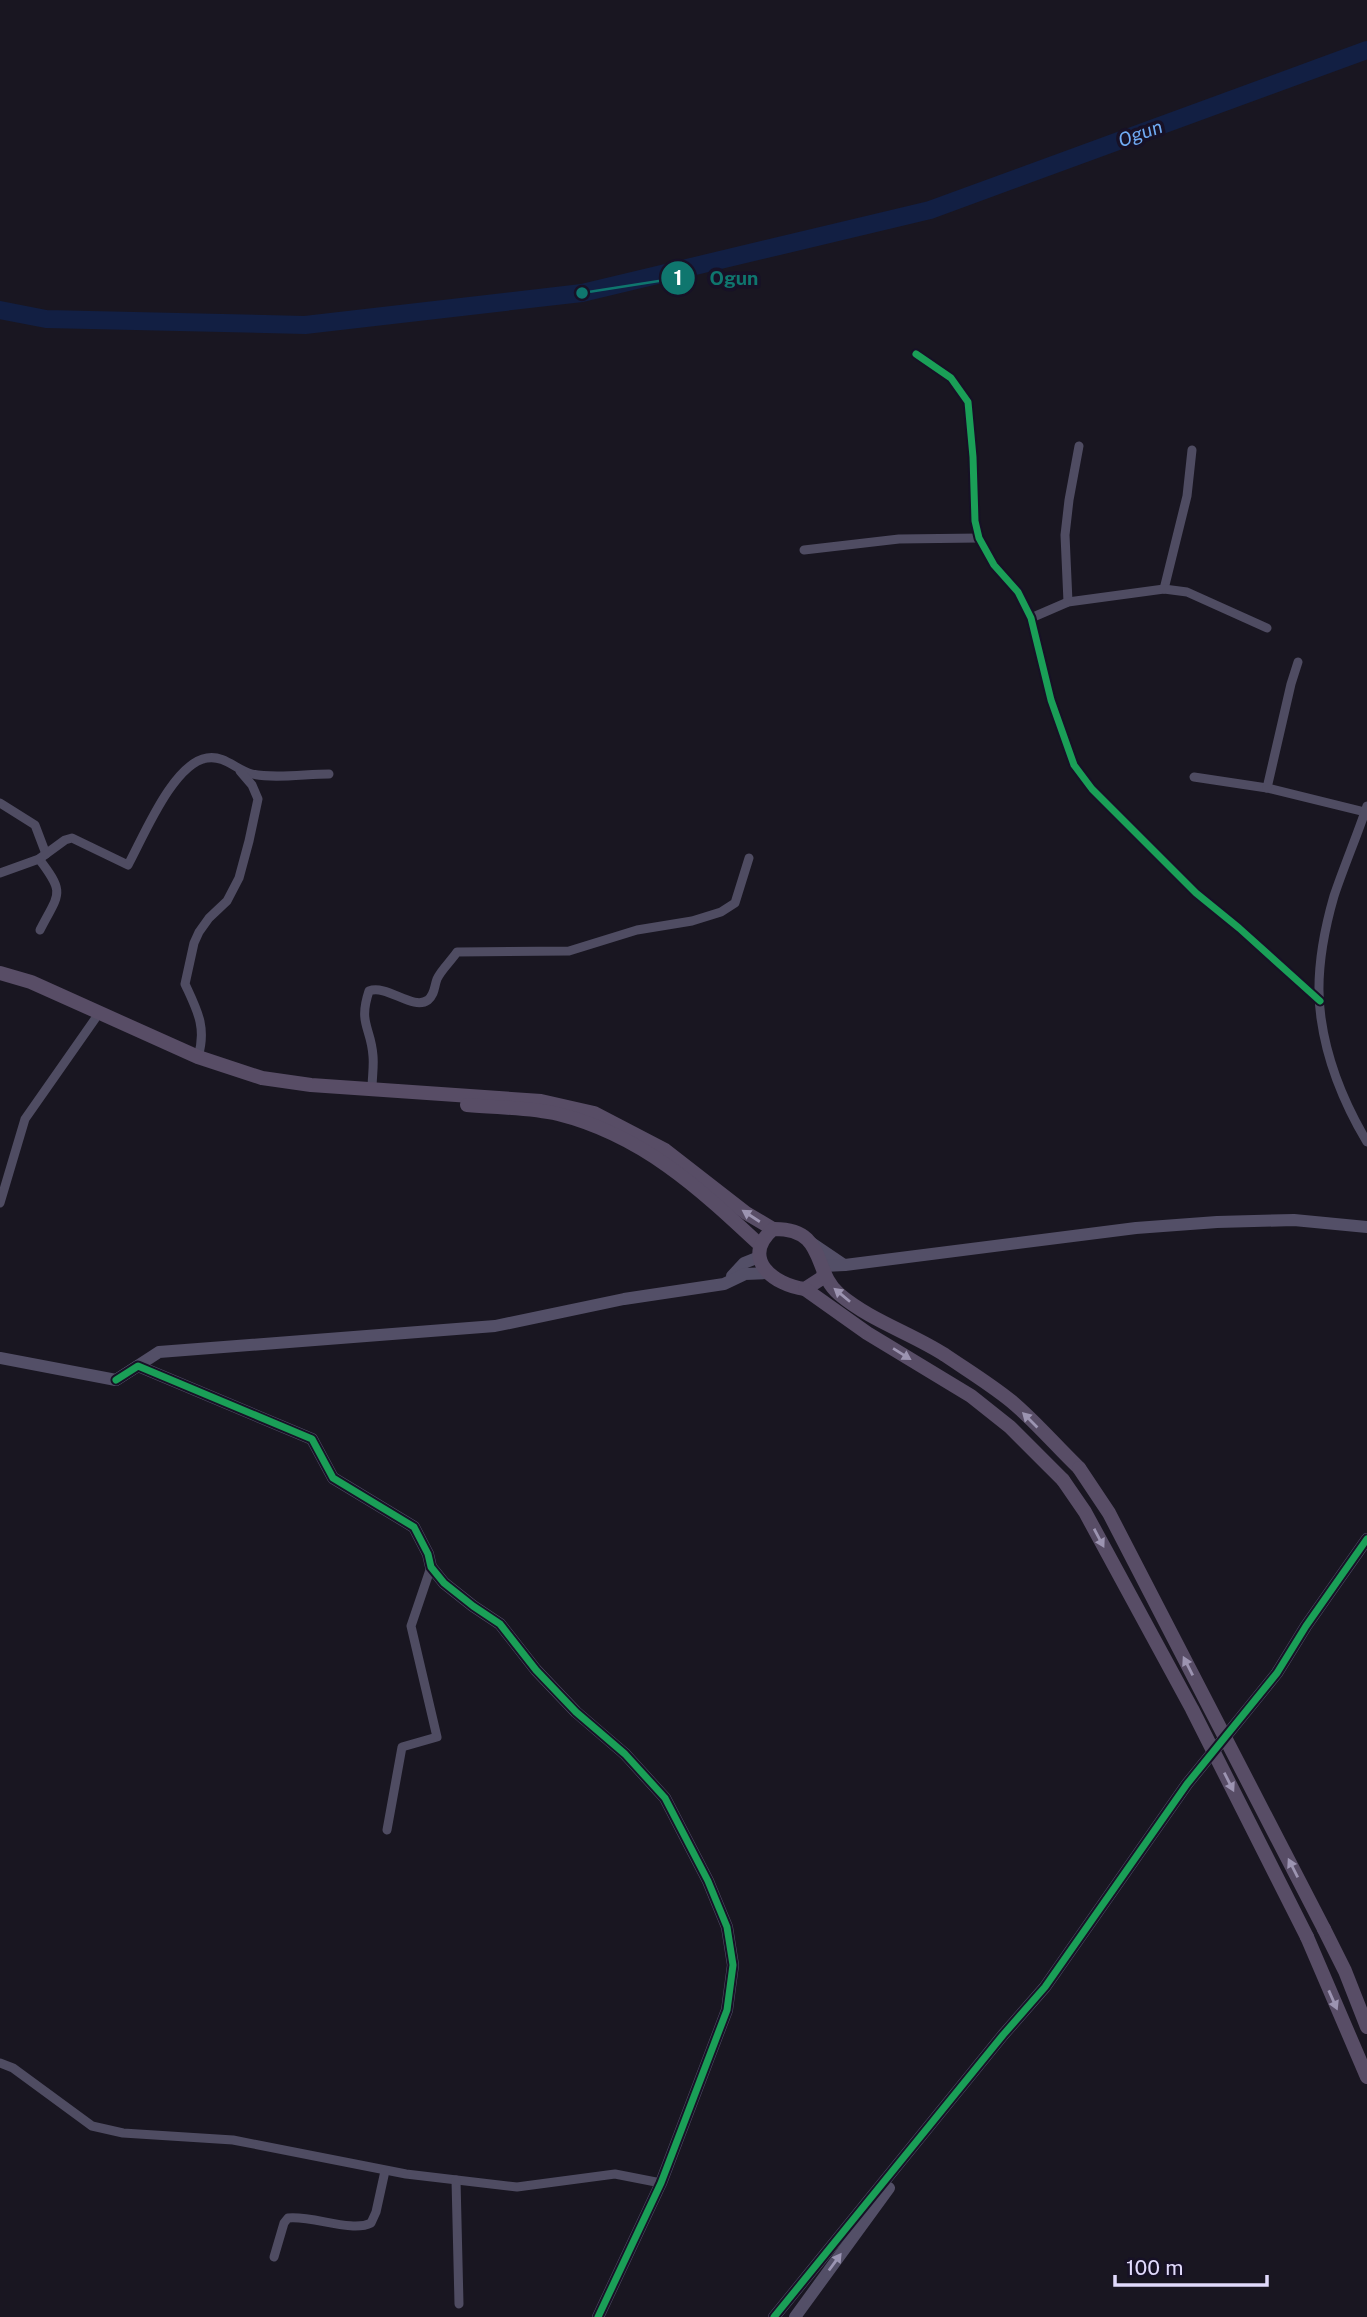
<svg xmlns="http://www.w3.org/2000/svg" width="1367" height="2317" font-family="'Public Sans',sans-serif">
<rect width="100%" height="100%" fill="#191621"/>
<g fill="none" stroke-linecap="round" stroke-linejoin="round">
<polyline stroke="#121f43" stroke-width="18" points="0,310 46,319 305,325 582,293 930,210 1367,50"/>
<g stroke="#4f4c62" stroke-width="9">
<polyline points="916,354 951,378 968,402 973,457 975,521 979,538 994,565 1018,592 1031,618 1051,700 1074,765 1092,789 1196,893 1239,928 1320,1001"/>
<polyline points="804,550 899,539 979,538"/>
<polyline points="1164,589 1187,496 1192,450"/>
<polyline points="1068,602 1065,535 1069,500 1079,446"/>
<polyline points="1031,618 1068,602 1164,589 1187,592 1267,628"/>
<polyline points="1194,777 1267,788 1365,812"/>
<polyline points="1267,788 1291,684 1298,662"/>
<polyline points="0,803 35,825 46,854"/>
<path d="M1367,806C1357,836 1344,866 1334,896C1323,934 1315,978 1321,1018C1327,1061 1345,1105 1367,1142"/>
<path d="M39,859C66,894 59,893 40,930"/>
<path d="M0,873L39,859L65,840L72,838L128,865C143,838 173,763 207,758C225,755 236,770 252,774C273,779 306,774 329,774"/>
<path d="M198,1057C207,1027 197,1010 185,984L194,943L199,932L209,918L227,901L239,878L249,841L258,799L252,785L240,771"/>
<path d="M372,1089C372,1078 374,1067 373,1056C371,1027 358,1024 369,991C387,984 413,1011 428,1000C435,994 434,987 437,979C441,970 451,961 457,952L569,951L637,930L692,921L721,912L735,903L749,858"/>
<polyline points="0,1203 25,1119 95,1019"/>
<polyline points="387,1830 402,1747 437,1737 411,1626 431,1567"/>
<polyline points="0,2063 13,2068 92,2126 123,2133 233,2140 406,2174 517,2187 615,2174 661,2183"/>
<polyline points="456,2180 459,2304"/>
<path d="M274,2257L284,2223L288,2218C312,2215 352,2233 371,2223L376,2212L385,2171"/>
</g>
<g stroke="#534f67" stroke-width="12">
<polyline points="810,1242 844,1265"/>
<polyline points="823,1266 845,1265 1136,1228 1217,1222 1294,1220 1367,1227"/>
<polyline points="732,1276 744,1263 759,1257"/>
<polyline points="0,1358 116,1380 159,1352 495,1326 624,1299 724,1284 745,1274 767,1273"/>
<polyline points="116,1380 138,1366 312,1439 333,1478 414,1527 428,1554 431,1567 444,1583 473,1606 500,1624 536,1670 576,1712 625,1754 665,1798 708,1881 727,1927 733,1965 727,2010 661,2183 598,2317"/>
<polyline points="774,2317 1003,2035 1045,1987 1187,1784 1277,1673 1306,1626 1367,1539"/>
<polyline points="795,2317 889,2188"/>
</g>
<g stroke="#584d66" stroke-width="14">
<polyline points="0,973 31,982 198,1057 262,1078 311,1085 541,1101 594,1113 665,1150 746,1213 773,1229"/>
<path d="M467,1105C497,1108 529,1107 558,1114C642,1135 699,1188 760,1245"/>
<path d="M824,1272L822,1278L805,1289C773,1285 740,1258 773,1229C827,1228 812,1271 839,1294C871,1321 911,1333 945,1355C967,1370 990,1384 1011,1401C1035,1421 1056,1446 1079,1468"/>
<polyline points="805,1289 867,1333 971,1396 1010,1427 1063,1480"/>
<polyline points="1324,1929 1345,1971 1367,2027"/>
<polyline points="1307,1937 1367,2077"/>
</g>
<g stroke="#584d66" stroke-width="14">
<polyline points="1079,1468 1109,1513 1324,1929"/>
<polyline points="1063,1480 1085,1512 1192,1709 1307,1937"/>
</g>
<defs>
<g id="cycleway">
<polyline points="916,354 951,378 968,402 973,457 975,521 979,538 994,565 1018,592 1031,618 1051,700 1074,765 1092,789 1196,893 1239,928 1320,1001"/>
<polyline points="116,1380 138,1366 312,1439 333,1478 414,1527 428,1554 431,1567 444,1583 473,1606 500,1624 536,1670 576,1712 625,1754 665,1798 708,1881 727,1927 733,1965 727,2010 661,2183 598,2317"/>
<polyline points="774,2317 1003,2035 1045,1987 1187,1784 1277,1673 1306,1626 1367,1539"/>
</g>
</defs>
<use href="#cycleway" stroke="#171126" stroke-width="11"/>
<use href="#cycleway" stroke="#1a9f57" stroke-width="7"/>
</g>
<defs><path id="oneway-solid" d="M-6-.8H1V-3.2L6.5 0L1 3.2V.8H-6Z" transform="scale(1.75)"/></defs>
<g fill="#9c94b1">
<use href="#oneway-solid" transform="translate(751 1216) rotate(-147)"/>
<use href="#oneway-solid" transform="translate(842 1295) rotate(-140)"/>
<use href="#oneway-solid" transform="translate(902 1354) rotate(32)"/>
<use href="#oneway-solid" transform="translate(1030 1420) rotate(-135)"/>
<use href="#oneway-solid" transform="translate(1099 1538) rotate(62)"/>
<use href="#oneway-solid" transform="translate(1188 1666) rotate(-117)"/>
<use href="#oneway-solid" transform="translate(1229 1782) rotate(63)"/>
<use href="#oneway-solid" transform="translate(1293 1868) rotate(-117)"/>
<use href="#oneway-solid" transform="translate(1333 2000) rotate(66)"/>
</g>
<use fill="#9a94b2" href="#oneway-solid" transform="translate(835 2262) rotate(-54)"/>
<g text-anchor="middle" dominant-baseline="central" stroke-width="7" stroke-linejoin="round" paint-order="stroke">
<g font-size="19" font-style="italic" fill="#70abf4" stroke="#171126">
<text transform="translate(1140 133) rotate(-20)">Ogun</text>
</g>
</g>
<path fill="none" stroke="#0f766e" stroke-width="2.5" d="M582 293L678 278"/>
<g fill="#0f766e" stroke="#171126" stroke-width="2.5">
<circle cx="582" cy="293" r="7"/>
<circle cx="678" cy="278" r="18"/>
</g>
<g font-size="21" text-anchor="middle" font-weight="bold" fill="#fff">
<text x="678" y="285">1</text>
</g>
<g font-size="19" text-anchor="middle" font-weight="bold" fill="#0f766e" stroke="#171126" stroke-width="7" stroke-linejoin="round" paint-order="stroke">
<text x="734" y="285">Ogun</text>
</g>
<path d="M1115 2275v10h152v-10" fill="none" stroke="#e1dafc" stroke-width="3.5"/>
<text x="1126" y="2275" font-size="21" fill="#e1dafc" stroke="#171126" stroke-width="5" paint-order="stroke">100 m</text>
</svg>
